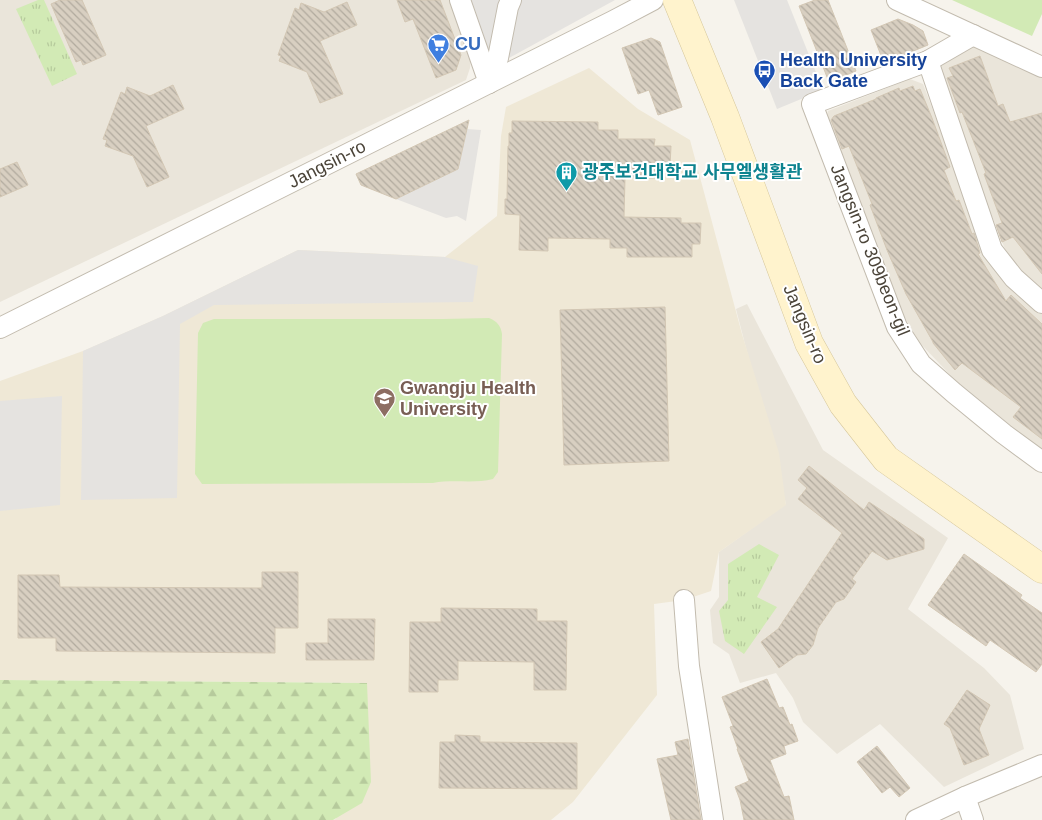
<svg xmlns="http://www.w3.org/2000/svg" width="1042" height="820" font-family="Arial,'Noto Sans KR',sans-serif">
<defs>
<pattern id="forest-firs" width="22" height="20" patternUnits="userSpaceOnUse" patternTransform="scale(1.25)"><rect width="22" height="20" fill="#d2eab5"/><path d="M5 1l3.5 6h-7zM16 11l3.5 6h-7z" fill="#b6ca9c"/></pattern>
<pattern id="park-tufts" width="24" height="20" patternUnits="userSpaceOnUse" patternTransform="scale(1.25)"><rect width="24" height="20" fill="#d2eab5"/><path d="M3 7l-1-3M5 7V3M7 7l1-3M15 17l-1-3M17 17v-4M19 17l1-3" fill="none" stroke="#b6ca9c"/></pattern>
<pattern id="building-back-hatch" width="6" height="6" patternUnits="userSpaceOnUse" patternTransform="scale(1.25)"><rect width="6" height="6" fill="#d8cfc1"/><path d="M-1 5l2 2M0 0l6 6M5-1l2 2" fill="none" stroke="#b1aa9e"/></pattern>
</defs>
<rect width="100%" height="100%" fill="#f6f3ec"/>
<g fill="#eae5da">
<polygon points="0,0 451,0 471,53 470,68 466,80 0,302"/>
<polygon points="979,44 1042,78 1042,294 1023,276 1005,249 937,78 940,62"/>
<polygon points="910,79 923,84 988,254 1011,288 1042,314 1042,451 955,380 920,343 901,311 825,124 828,111"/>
<polygon points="747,304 823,450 948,538 908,609 984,668 1010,695 1024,749 944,787 880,724 837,754 803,722 793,698 776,673 740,683 729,654 713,643 710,610 719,597 719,552 786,504 736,309"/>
</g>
<polygon fill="#efe8d6" points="589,68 638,109 690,140 742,334 779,453 786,505 719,552 711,591 684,600 654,604 657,695 573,802 551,820 333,820 336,819 367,683 0,680 0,381 83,351 163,316 298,250 445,257 497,216 501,136 506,107"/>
<polygon fill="url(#forest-firs)" points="0,680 367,683 371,782 362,803 333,820 0,820"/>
<g fill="url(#park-tufts)">
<polygon points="38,0 44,0 77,74 52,86 16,9"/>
<polygon points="759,544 779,555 757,597 777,607 744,654 725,641 719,611 728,600 728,564"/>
</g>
<g fill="#d2eab5">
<polygon points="952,0 1042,0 1042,14 1032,36"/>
<path d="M489,318C497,321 501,326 502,334L498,472L493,479C474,484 453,479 433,483L202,484L195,474L198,333L203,323L214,319H443Z"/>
</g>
<g fill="#e5e3e0">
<polygon points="471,0 615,0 509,58 498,58 487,48"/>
<polygon points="734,0 787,0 823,90 777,109"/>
<polygon points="467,129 481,130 466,221 457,216 446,218 396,199 458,169"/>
<polygon points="298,250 445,257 478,266 473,302 214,305 180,324 177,498 81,500 83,351 163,316"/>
<polygon points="62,396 60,505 0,511 0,401"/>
</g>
<g fill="url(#building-back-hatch)" stroke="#d3c7b4">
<polygon points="60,0 82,0 106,55 83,65 81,60 76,62 51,4"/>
<polygon points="397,0 440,0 461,55 456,70 436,78 413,19 405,22"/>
<polygon points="815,0 828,0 856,71 829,82 799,6"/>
<polygon points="347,2 357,25 320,41 343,94 320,103 307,72 279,61 281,56 278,55 295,8 299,10 301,3 324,12"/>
<polygon points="898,19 913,25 923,31 928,45 884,63 871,30"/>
<polygon points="651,38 660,42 682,107 658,115 649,90 638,94 622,48"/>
<polygon points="980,56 998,106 1003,104 1010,122 1042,113 1042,274 1013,237 1002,242 996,225 1002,223 984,174 986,173 962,112 960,113 947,78 953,76 949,68"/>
<polygon points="173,85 184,109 146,126 169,177 147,187 133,156 105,146 107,140 103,139 121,92 125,94 127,87 150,96"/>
<polygon points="913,86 915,91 920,89 932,118 950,167 944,170 956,201 959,200 972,234 974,233 980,253 978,254 1006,301 1011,295 1042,324 1042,439 1013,417 1021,407 962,363 955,370 933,343 933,342 906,294 887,250 870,205 872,204 849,146 842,149 831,120 834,116 876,99 876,98 899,88 900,91"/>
<polygon points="469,120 458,169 396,199 361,185 356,174"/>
<polygon points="512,121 598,122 598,130 618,130 618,139 655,139 654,146 671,146 670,166 663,165 663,178 625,178 624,217 681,218 681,223 701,223 700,244 692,244 692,257 627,257 627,248 610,248 610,239 548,238 548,251 519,250 520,215 505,214 505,199 507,199 508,146 509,146 509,133 512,133"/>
<polygon points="17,162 28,185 0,197 0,169"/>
<polygon points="665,307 669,461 564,465 560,310"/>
<polygon points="809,466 864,510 869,502 924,539 924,549 887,560 872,551 852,579 856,582 844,599 836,602 818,628 813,645 806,654 797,655 779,668 761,642 778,629 842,533 798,499 807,488 798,480"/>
<polygon points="964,554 1022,595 1020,598 1042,613 1042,664 1036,672 990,640 986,646 928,605"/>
<polygon points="262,572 298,572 298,628 275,628 275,653 56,651 56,638 18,638 18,575 59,575 60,587 262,588"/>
<polygon points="441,608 537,609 537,621 567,621 566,690 534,690 534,662 458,661 458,680 438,680 438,692 409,692 410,622 441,622"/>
<polygon points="328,619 375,619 374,660 306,660 306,643 328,643"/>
<polygon points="767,679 779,708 783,707 790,725 792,724 798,741 784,746 786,754 770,760 784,797 789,796 794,820 744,820 740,800 735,787 749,781 737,749 738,749 730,727 733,726 722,697"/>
<polygon points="967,690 990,705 979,729 989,755 964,765 950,728 944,724"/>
<polygon points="455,735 480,736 480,742 577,743 577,789 439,788 440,742 455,742"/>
<polygon points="688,739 701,820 671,820 657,759 678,755 675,742"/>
<polygon points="877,746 910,788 899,797 890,787 882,793 857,762"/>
</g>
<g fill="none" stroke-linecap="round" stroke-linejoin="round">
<defs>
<g id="street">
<polyline points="460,0 489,83"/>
<polyline points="897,0 1042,67"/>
<polyline points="973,35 928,61 812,104 897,327 921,364 954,393 1004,434 1042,462"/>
<polyline points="928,61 992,250 1014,278 1042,303"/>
<polyline points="489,83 498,58 508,7 511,0"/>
<polyline points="0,328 489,83 613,21 653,0"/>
<polyline points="684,600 689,666 713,820"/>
<polyline points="965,797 1042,765"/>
<polyline points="916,820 965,797 973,820"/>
</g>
<polyline id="secondary" points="677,0 725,117 809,343 843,404 886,459 1042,569"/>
</defs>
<use href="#street" stroke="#c2bbae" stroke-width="22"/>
<use href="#secondary" stroke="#d6c79b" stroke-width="29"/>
<use href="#street" stroke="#fff" stroke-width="20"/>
<use href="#secondary" stroke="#fff3cd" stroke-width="28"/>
</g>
<defs>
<symbol id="supermarket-pin" viewBox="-11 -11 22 30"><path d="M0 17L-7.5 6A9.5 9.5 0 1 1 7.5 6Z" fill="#3f7fe0" stroke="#fff"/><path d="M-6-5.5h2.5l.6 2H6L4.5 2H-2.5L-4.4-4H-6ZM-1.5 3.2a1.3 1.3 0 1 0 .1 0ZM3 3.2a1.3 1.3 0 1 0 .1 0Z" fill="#fff"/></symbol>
<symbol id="bus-pin" viewBox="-11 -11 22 30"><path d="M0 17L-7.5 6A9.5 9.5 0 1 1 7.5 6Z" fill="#1a4fb4" stroke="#fff"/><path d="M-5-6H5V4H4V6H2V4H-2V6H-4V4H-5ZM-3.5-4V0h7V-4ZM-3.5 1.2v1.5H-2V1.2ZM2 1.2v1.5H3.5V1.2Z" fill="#fff"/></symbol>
<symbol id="building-pin" viewBox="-11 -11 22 30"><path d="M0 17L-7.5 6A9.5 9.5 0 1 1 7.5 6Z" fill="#0f9aa8" stroke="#fff"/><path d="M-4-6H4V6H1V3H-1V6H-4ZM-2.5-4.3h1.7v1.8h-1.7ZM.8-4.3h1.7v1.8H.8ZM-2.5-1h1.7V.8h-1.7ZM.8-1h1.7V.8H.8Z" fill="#fff"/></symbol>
<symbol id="university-pin" viewBox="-11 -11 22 30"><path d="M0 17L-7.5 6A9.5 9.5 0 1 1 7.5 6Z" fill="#8d6e63" stroke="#fff"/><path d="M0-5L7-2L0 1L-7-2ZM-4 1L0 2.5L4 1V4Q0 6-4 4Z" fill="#fff"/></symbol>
</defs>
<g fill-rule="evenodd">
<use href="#supermarket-pin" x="426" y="32" width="25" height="34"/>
<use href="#bus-pin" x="752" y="58" width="25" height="34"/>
<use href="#building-pin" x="554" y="160" width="25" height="34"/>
<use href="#university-pin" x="372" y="386" width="25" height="34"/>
</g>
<g text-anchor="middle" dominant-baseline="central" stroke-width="4" stroke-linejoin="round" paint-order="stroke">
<g font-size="18" font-weight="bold" fill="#366cbe" stroke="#fff" text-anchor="start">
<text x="455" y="44">CU</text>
</g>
<g font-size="18" font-weight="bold" fill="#164399" stroke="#fff" text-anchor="start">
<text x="780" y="60">Health University<tspan x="780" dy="21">Back Gate</tspan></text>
</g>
<g font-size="18" fill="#4b4439" stroke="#fff">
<text transform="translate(327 164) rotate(-27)">Jangsin-ro</text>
<text transform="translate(870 250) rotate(68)">Jangsin-ro 309beon-gil</text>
<text transform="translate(805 324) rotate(67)">Jangsin-ro</text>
</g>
<g font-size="18" font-weight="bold" fill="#0d838f" stroke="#fff" text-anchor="start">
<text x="582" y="172">광주보건대학교 사무엘생활관</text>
</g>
<g font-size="18" font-weight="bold" fill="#785e54" stroke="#fff" text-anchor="start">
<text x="400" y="388">Gwangju Health<tspan x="400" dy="21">University</tspan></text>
</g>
</g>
</svg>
